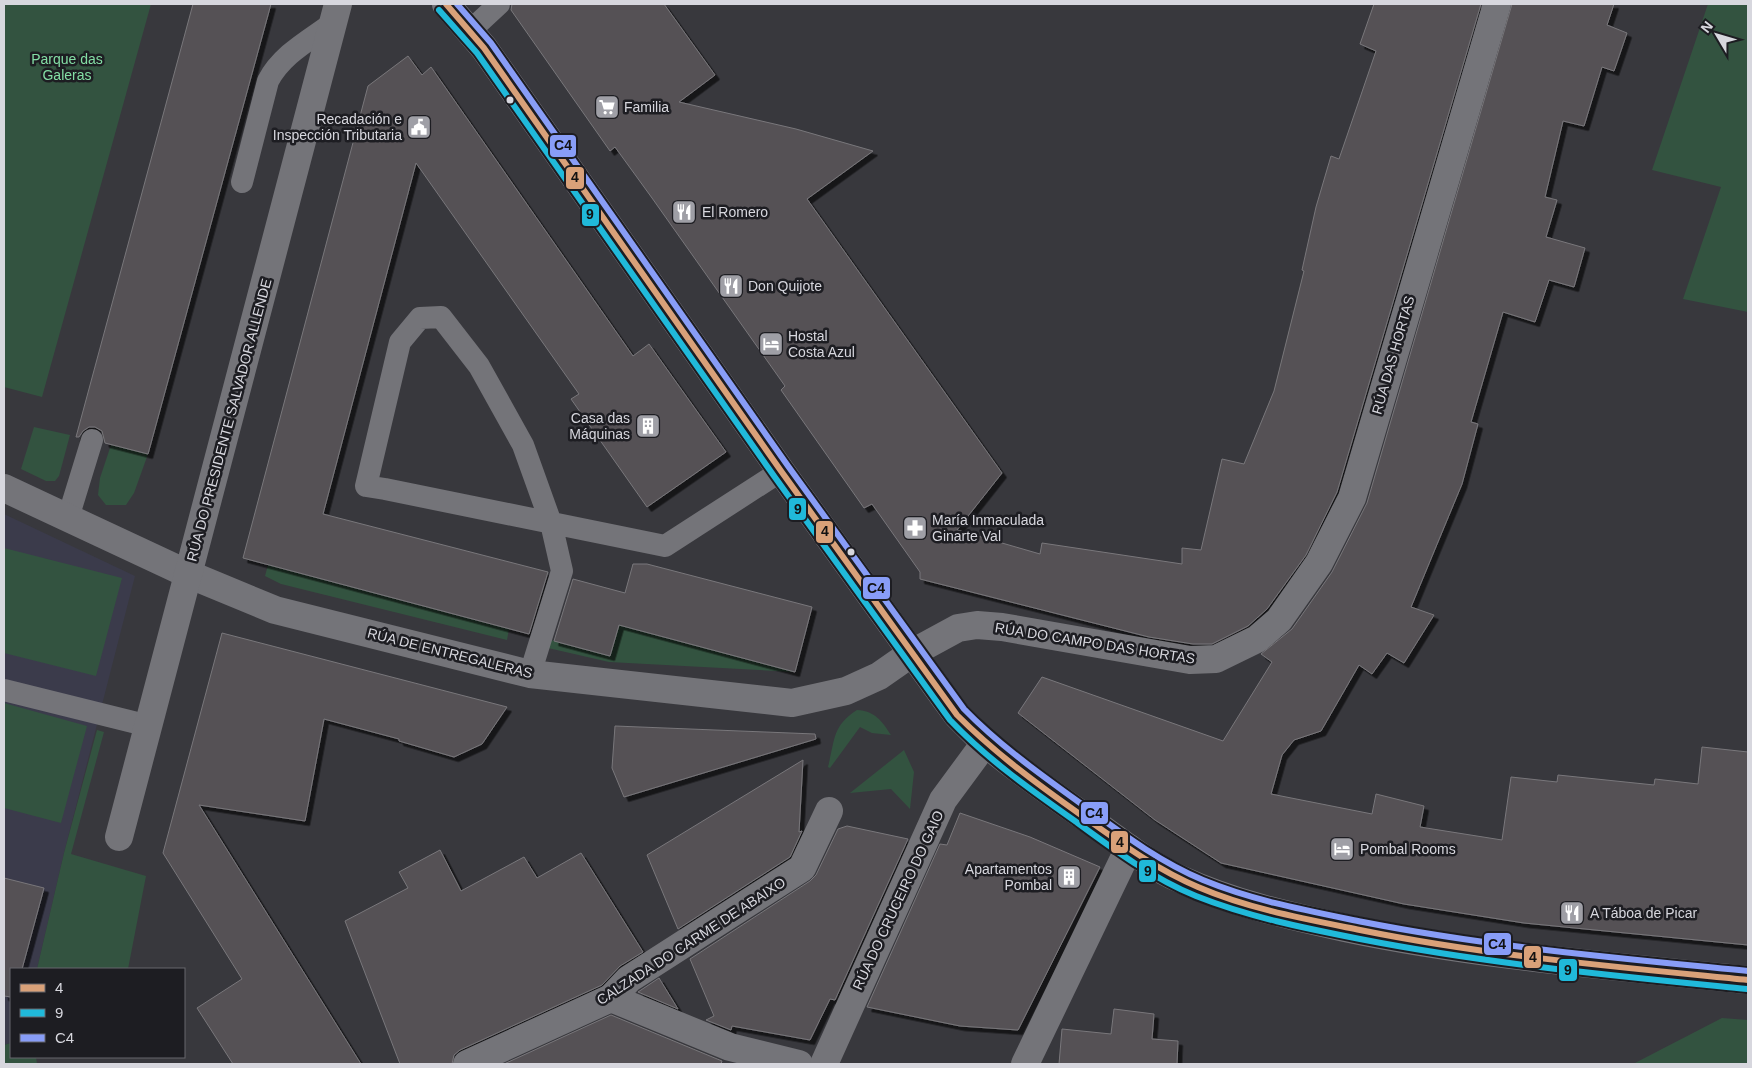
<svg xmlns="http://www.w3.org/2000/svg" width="1752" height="1068" font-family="Arial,sans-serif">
<defs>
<filter id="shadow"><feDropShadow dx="4.5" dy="4.5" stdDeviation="0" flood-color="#0009"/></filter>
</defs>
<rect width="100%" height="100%" fill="#38383d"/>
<polygon fill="#3b3b4b" points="4,514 135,576 64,853 37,969 11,969 11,1043 4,1045"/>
<g fill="#335340">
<polygon points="4,4 151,4 42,397 4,387"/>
<polygon points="1708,4 1748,4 1748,312 1683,299 1721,187 1652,170"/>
<polygon points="34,427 70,435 59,476 55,481 46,481 21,469"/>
<polygon points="111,445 148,454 134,493 126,505 106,505 98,495 100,478"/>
<polygon points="4,548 122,578 96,676 4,653"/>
<polygon points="268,565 509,629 507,640 281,584 265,576"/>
<polygon points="619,625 795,672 609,662 548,648 551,640 610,656"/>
<polygon points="4,703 87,726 61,823 4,808"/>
<path d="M857,710C875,711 882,721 891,735L872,733L860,727L830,768L828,767C835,740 832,726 857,710Z"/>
<polygon points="97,730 104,732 71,854 146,876 128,969 37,969 64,853"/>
<polygon points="904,750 914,772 910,809 891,789 850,793"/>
<polygon points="1722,1018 1748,1020 1748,1064 1633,1064"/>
<polygon points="11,1043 11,1057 36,1057 37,1064 4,1064 4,1045"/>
</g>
<g fill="#545155" stroke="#79777b" filter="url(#shadow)">
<polygon points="193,4 271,4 148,454 105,443 102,431 95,427 89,427 83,431 79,437 76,437"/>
<polygon points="512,4 664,4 715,75 679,102 796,129 873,151 807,199 1002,473 957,530 1040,554 1042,543 1182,564 1182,548 1201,550 1222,459 1244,464 1274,391 1304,271 1302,270 1316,207 1331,156 1339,159 1376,51 1360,44 1374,4 1481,4 1337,492 1306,555 1267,609 1248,626 1212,644 1193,644 1149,637 920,579 920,572 872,504 864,508 781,390 785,386 652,198 615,147 610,151 511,10"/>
<polygon points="1512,4 1614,4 1607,25 1627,33 1614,71 1602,67 1584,126 1563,121 1545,197 1557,200 1546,237 1585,248 1574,287 1549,280 1535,322 1503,312 1471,422 1478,424 1462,484 1411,607 1434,615 1404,663 1387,653 1372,674 1359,665 1321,731 1294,740 1282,755 1271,794 1372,814 1376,794 1424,806 1420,827 1502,840 1511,777 1557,782 1558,775 1654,785 1655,779 1698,784 1702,747 1748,752 1748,945 1524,923 1404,904 1221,863 1155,820 1018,713 1042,677 1223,741 1272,662 1261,654 1292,629 1332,572 1367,503"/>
<polygon points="408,56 422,75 431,67 633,356 649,344 726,452 647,507 571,399 579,394 416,163 323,514 548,572 529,634 243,558 368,86"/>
<polygon points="633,564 647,564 812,607 795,672 619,625 610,656 554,641 573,579 625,593"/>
<polygon points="222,633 507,707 482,744 454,757 399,741 399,739 324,719 305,821 199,805 361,1064 233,1064 197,1008 242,979 163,853"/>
<polygon points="615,726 815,734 816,739 624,797 612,768"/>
<polygon points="803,760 799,832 802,831 790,857 678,929 647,855"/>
<polygon points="960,813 1030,837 1100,867 1018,1030 960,1026 867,1007 940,844 947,845"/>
<polygon points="847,826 908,839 835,1000 830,999 810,1040 732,1026 731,1030 706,1020 714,1016 690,959 810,881 816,875 838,829"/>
<polygon points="440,850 461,891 524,857 537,878 581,853 643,952 620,966 602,985 460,1050 454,1055 452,1064 400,1064 345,921 408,888 399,872"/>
<polygon points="4,878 44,888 22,969 11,969 11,997 4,996"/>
<polygon points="659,978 678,1009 638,992"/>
<polygon points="1114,1009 1154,1014 1152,1039 1178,1041 1177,1064 1059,1064 1062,1029 1111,1034"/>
<polygon points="611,1015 722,1061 721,1064 504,1064"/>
</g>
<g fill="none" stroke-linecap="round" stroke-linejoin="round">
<g stroke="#747479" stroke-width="22">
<polyline points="471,30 499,4"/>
<path d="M242,182L268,81C282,54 310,40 334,22"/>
<polyline points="68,518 92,440"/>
<polyline points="530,674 562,571 551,523 523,445 479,366 441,317 420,318 400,342 366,486 385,489 665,546 781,471"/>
<polyline points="4,690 149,726"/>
</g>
<polyline stroke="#747479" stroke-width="28" points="611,998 629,979 802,868 829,811"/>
<g stroke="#747479" stroke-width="28">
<polyline points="4,488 188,574 275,610 530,674 792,703 846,691 879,676 912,653 958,628 977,625 1002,627 1190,660 1216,659 1257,639 1279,620 1319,563 1352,498 1497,4"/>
<polyline points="119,837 338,4"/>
<polyline points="467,1064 611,998 730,1047 799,1064"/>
<polyline points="824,1064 943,800 985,743"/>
<polyline points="1025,1064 1129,848"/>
</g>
<path stroke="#747479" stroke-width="28" d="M985,743C1022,773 1061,801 1101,828C1126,846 1152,867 1180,879C1233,903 1289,916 1345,928C1478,956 1613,966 1748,980"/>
<polyline stroke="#76747b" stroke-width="28" points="446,4 484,48 781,471 946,700 957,715 985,743"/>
<defs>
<path id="bus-1" d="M446,4L484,48L781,471L957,715C995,753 1037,784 1081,815C1118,841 1155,869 1198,887C1249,909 1305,919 1360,930C1488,956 1618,967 1748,980"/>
<path id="bus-2" d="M439,10L477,53L774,476L950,720C987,759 1031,790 1075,821C1113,849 1152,878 1196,896C1249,917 1304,928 1360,939C1488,964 1618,976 1747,989"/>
<path id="bus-3" d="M457,4L491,43L788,466L964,709C1001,747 1044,777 1087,808C1124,835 1160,862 1203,880C1254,901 1309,911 1363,922C1490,947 1619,958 1748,971"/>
</defs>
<use href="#bus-1" stroke="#1d1d22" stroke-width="10"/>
<use href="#bus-2" stroke="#1d1d22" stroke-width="10"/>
<use href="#bus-3" stroke="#1d1d22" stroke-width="10"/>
<use href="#bus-1" stroke="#d9a179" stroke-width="6"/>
<use href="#bus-2" stroke="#20b9da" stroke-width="6"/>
<use href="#bus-3" stroke="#889df7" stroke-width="6"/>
</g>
<defs>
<symbol id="supermarket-square" viewBox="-11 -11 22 22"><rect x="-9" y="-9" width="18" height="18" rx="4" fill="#9f9fa6" stroke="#1d1d22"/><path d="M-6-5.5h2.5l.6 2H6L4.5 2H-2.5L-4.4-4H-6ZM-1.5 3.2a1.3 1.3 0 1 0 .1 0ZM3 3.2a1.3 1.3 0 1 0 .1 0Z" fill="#fff"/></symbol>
<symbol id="civic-square" viewBox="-11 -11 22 22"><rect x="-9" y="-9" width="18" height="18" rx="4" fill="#9f9fa6" stroke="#1d1d22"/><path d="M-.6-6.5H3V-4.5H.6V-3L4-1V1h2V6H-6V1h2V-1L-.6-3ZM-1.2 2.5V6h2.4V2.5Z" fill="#fff"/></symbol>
<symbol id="restaurant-square" viewBox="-11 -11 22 22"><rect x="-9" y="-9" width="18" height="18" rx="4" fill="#9f9fa6" stroke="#1d1d22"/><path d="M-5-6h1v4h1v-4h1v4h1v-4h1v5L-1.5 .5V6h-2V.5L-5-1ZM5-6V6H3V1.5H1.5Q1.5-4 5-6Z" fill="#fff"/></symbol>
<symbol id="hotel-square" viewBox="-11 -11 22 22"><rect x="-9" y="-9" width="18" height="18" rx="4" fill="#9f9fa6" stroke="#1d1d22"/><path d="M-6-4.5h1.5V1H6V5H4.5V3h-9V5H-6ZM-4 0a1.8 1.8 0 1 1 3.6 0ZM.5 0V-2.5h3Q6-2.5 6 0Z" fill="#fff"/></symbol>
<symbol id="building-square" viewBox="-11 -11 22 22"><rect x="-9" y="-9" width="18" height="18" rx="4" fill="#9f9fa6" stroke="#1d1d22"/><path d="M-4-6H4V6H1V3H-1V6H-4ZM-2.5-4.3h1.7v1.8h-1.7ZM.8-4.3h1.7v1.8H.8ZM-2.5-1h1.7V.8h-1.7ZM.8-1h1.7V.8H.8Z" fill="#fff"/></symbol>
<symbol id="pharmacy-square" viewBox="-11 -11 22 22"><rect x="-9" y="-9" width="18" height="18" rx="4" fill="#9f9fa6" stroke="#1d1d22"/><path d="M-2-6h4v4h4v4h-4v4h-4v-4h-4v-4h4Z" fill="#fff"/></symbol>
</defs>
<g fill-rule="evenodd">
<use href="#supermarket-square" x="593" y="93" width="28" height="28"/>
<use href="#civic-square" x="405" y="113" width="28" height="28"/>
<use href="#restaurant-square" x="670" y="198" width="28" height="28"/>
<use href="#restaurant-square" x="717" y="272" width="28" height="28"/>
<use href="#hotel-square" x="757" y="330" width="28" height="28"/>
<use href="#building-square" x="634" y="412" width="28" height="28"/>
<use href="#pharmacy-square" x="901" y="514" width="28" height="28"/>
<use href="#hotel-square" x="1328" y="835" width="28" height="28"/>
<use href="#building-square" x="1055" y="863" width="28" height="28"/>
<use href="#restaurant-square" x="1558" y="899" width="28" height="28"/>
</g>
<g fill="#d7d7de" stroke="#1d1d22" stroke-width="2">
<circle cx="510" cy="100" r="4.5"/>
<circle cx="851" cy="552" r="4.5"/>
</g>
<g text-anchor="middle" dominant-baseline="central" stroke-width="5" stroke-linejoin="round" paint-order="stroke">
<g font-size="14" fill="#84dea5" stroke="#1d1d22">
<text x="67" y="59">Parque das<tspan x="67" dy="16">Galeras</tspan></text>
</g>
<g font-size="14" fill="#d7d7de" stroke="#1d1d22" text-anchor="start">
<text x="624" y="107">Familia</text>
<text x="402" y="119" text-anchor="end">Recadación e<tspan x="402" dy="16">Inspección Tributaria</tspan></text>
<text x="702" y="212">El Romero</text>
<text x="748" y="286">Don Quijote</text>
<text x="788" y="336">Hostal<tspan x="788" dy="16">Costa Azul</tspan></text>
<text x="630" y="418" text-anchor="end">Casa das<tspan x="630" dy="16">Máquinas</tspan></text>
<text x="932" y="520">María Inmaculada<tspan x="932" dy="16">Ginarte Val</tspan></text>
<text x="1360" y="849">Pombal Rooms</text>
<text x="1052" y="869" text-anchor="end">Apartamentos<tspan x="1052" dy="16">Pombal</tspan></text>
<text x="1590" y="913">A Táboa de Picar</text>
</g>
<g font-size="14" fill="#d7d7de" stroke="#1d1d22">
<text transform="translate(1393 355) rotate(-74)">RÚA DAS HORTAS</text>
<text transform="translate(229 420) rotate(-75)">RÚA DO PRESIDENTE SALVADOR ALLENDE</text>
<text transform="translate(1095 643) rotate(9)">RÚA DO CAMPO DAS HORTAS</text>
<text transform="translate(450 653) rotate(14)">RÚA DE ENTREGALERAS</text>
<text transform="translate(898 900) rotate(-65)">RÚA DO CRUCEIRO DO GAIO</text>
<text transform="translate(691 941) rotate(-33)">CALZADA DO CARME DE ABAIXO</text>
</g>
</g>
<g stroke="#1d1d22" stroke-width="2">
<rect x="549" y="134" width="28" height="24" rx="5" fill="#889df7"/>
<rect x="565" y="166" width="20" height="24" rx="5" fill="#d9a179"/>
<rect x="581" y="203" width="19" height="24" rx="5" fill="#20b9da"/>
<rect x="788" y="497" width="19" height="24" rx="5" fill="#20b9da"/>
<rect x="815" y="520" width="19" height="24" rx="5" fill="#d9a179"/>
<rect x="862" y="576" width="29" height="24" rx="5" fill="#889df7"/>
<rect x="1080" y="801" width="29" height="24" rx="5" fill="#889df7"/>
<rect x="1110" y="830" width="19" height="24" rx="5" fill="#d9a179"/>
<rect x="1138" y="859" width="19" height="24" rx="5" fill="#20b9da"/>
<rect x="1483" y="932" width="29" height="24" rx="5" fill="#889df7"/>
<rect x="1523" y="945" width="19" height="24" rx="5" fill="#d9a179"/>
<rect x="1558" y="958" width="20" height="24" rx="5" fill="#20b9da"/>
</g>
<g font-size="14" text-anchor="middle" font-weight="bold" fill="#111">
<text x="563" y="150">C4</text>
<text x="575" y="182">4</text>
<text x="590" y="219">9</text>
<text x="798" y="514">9</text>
<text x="825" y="536">4</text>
<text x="876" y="593">C4</text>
<text x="1094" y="818">C4</text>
<text x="1120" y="847">4</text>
<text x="1148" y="876">9</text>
<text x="1497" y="949">C4</text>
<text x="1533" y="962">4</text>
<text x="1568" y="975">9</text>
</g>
<rect width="1752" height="1068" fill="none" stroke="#d7d7de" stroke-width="10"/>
<rect x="10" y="968" width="175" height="90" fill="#1d1d22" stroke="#67676d"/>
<rect x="20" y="984" width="25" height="8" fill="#d9a179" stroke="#67676d"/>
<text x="55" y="993" font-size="15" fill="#d7d7de">4</text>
<rect x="20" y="1009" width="25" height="8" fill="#20b9da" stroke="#67676d"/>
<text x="55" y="1018" font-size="15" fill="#d7d7de">9</text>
<rect x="20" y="1034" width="25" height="8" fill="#889df7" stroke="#67676d"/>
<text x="55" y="1043" font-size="15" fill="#d7d7de">C4</text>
<g transform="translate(1717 35) rotate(308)" stroke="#1d1d22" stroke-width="4" paint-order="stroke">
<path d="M0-4L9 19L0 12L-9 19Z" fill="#d7d7de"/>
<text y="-8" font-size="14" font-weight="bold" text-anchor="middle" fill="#d7d7de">N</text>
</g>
</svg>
